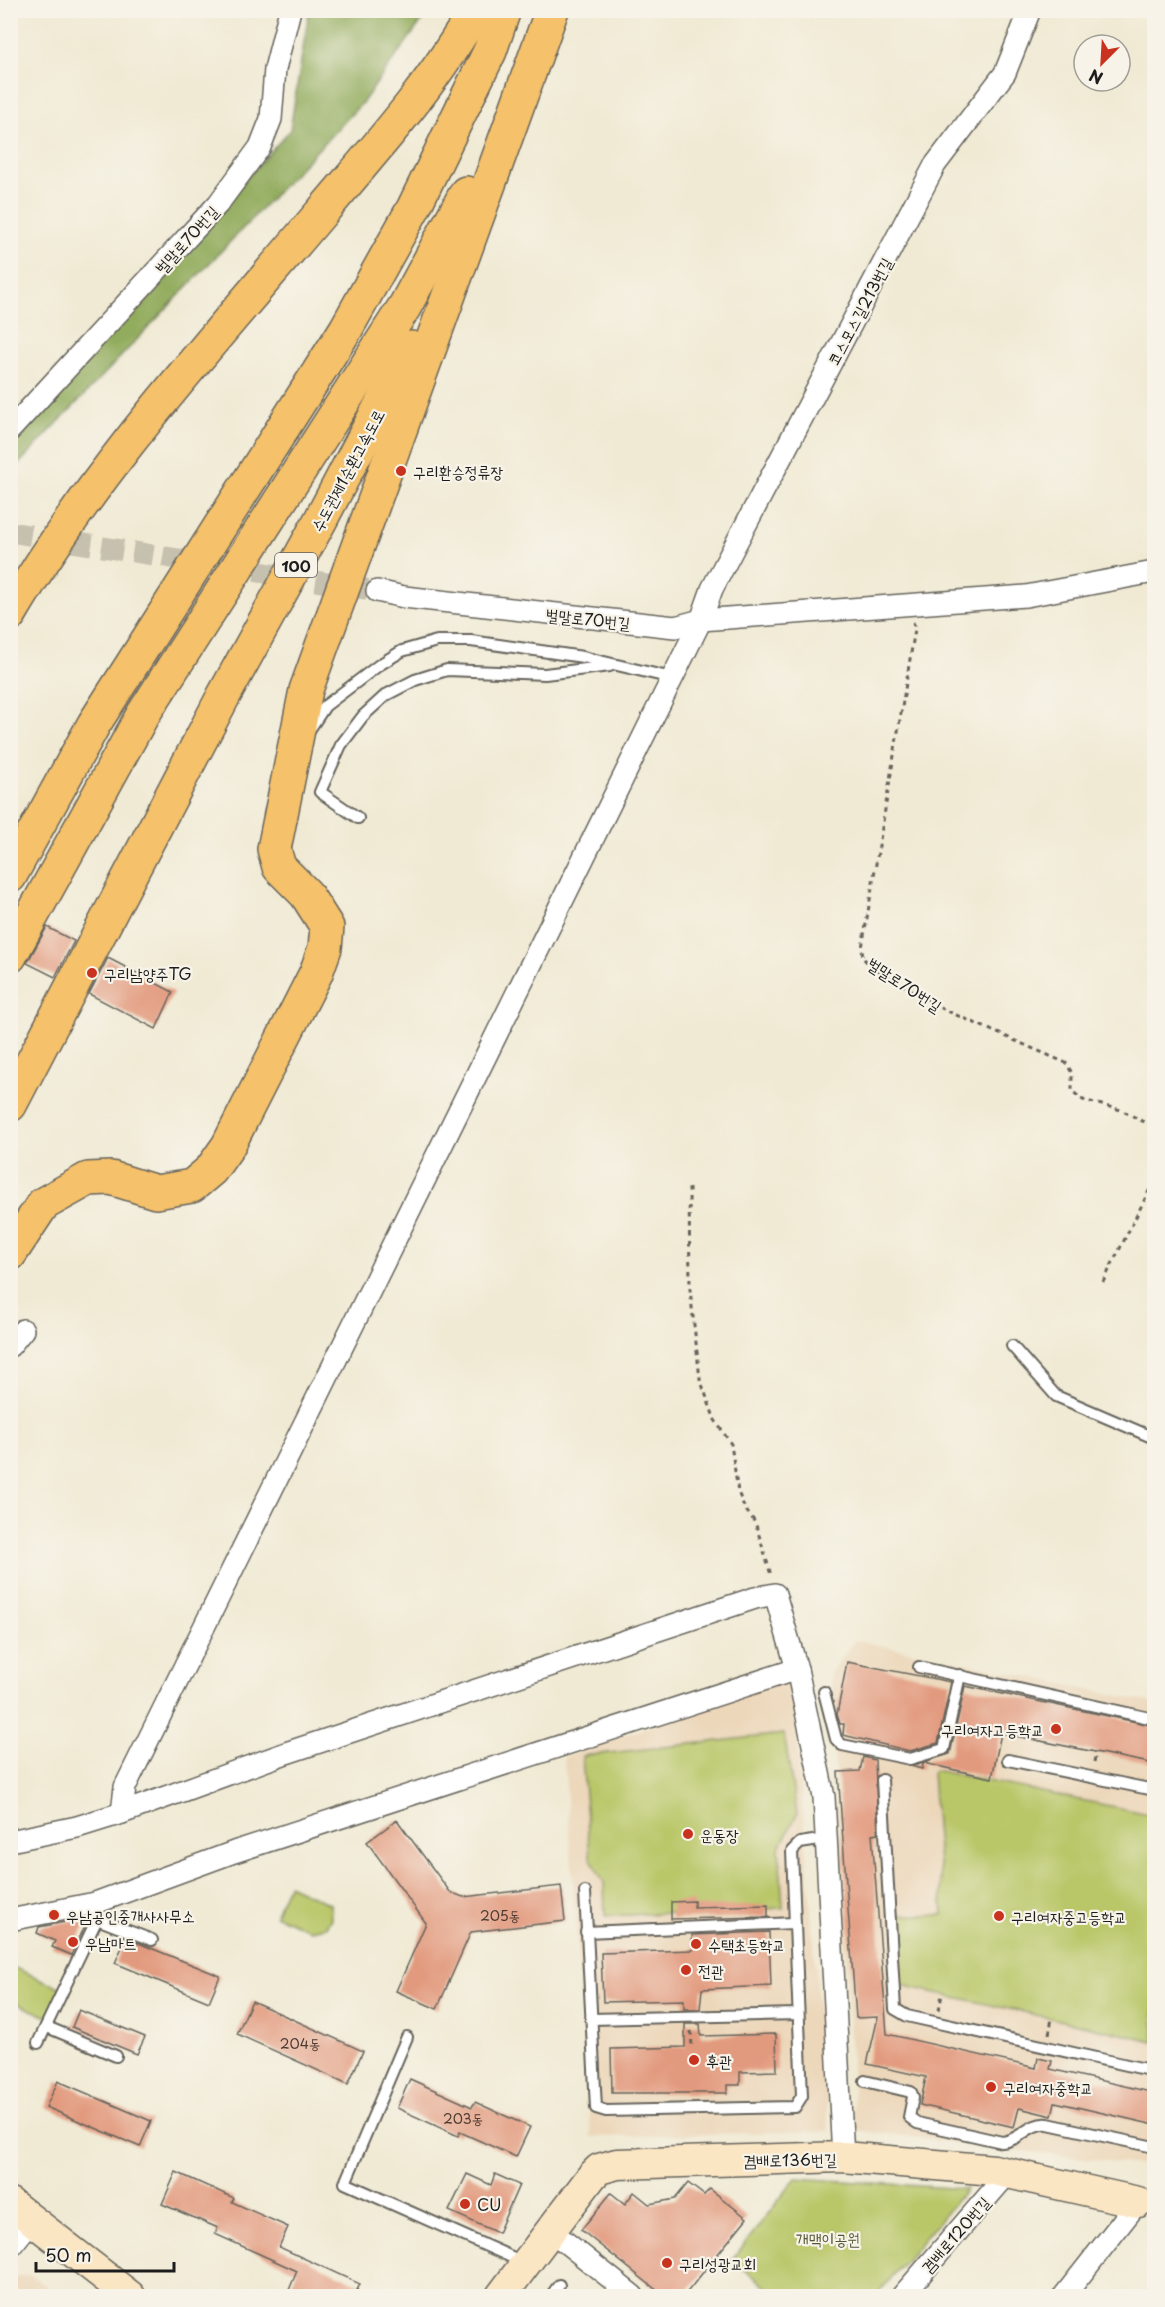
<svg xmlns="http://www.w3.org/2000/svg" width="1165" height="2307" font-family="'Playpen Sans','Poor Story',sans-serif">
<rect width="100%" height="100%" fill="#f7f3e8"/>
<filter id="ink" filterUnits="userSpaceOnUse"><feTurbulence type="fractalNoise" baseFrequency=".0167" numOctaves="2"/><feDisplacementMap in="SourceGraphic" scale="12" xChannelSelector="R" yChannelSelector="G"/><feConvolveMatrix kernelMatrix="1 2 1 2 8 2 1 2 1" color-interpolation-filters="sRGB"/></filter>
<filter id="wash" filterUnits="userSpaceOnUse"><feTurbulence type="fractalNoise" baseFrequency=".008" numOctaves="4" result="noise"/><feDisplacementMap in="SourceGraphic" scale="24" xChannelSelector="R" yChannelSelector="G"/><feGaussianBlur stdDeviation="1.35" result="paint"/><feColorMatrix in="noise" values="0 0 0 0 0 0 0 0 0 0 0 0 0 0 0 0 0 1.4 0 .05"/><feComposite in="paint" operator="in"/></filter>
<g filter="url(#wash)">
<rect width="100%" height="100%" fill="#f0ead4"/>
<g fill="#ecd7ba">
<polygon points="855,1640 1154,1703 1154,2167 855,2130 830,1674"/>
<polygon points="792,1675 829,2131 591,2137 564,1757"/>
<polygon points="32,2275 58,2296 11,2296 11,2281 16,2276"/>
</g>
<g fill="#b9c769" stroke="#6a7242" stroke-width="1.5">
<polygon points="784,1734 797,1814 779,1849 783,1908 605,1916 604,1883 590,1857 582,1756"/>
<polygon points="934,1770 1154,1815 1154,2041 900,1985 896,1915 943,1915 932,1773"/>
<polygon points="288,1885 330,1904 331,1918 326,1927 310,1930 275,1915"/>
<polygon points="10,1966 64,1989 52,2019 11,2001"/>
<polygon points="796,2178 966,2189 876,2296 779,2296 732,2260"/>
</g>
<polygon fill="#92ac5d" stroke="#57643c" stroke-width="1.5" points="309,11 429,11 363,102 11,472 11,440 290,130"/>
<g id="blocks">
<g fill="#e29a7e">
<polygon points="47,927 74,941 55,977 27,963"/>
<polygon points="108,958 173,992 156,1029 89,994"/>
<polygon points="847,1662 951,1682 938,1743 910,1751 843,1735 844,1724 840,1724 837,1714"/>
<polygon points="965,1686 1155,1726 1155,1764 1001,1733 992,1778 923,1763 922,1769 910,1766 950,1754"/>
<polygon points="863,1757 875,1760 878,1833 872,1834 887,2034 1036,2068 1038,2058 1052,2061 1050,2069 1155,2093 1155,2125 1055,2102 1052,2116 1019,2108 1014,2127 920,2105 926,2077 867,2064 878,2017 856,2018 838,1772 860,1771"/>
<polygon points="397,1820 450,1892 463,1897 561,1886 565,1921 471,1932 437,2009 396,1991 426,1923 367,1842"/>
<polygon points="694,1901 694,1907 768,1905 768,1917 671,1919 671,1902"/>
<polygon points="76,1920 86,1924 71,1955 52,1947 55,1941 37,1933 39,1927"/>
<polygon points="769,1932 771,1986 702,1989 700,2009 684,2009 684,2000 603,2002 601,1953 693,1950 692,1935"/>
<polygon points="126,1938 220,1976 209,2002 115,1963"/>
<polygon points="252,2001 363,2051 348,2084 237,2034"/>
<polygon points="79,2010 145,2037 137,2054 72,2027"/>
<polygon points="685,2024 700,2024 701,2036 776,2034 777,2071 740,2072 740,2085 727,2085 727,2093 612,2093 611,2049 685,2047"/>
<polygon points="410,2079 472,2107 475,2102 530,2127 516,2157 460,2132 458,2136 397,2108"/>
<polygon points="58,2081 151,2121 140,2147 46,2107"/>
<polygon points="176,2172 234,2198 232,2202 288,2227 279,2247 360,2284 354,2296 303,2296 289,2290 297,2271 215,2234 218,2228 162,2204"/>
<polygon points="467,2174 491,2185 495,2174 519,2185 498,2233 449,2211"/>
<polygon points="688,2183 704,2195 710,2189 747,2218 684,2296 664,2296 581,2230 611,2193 625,2204 634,2192 649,2204 675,2199"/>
</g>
</g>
</g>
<g filter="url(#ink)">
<use href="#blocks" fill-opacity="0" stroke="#66645c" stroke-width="1.5"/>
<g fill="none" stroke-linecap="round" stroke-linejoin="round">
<polyline stroke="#c6c1af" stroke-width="21" stroke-dasharray="21 10" stroke-linecap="butt" points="10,532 377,591"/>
<defs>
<g id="lane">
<polyline points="309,730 325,706 379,665 402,651 437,641 471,641 583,657 672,678"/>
<polyline points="358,818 320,792 341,745 363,716 386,695 415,680 447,670 545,674 610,666"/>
<polyline points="1012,1346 1056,1396 1154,1438"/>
<polyline points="919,1667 1154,1719"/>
<polyline points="824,1692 836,1739 842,1745 910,1759 944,1749 960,1675"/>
<polyline points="1008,1760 1154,1790"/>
<polyline points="882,1780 895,2009 907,2016 1154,2071"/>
<polyline points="585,1892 596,2108 606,2111 795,2107 802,2096 792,1851 800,1843 826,1839"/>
<polyline points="96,1912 97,1919 152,1940"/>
<polyline points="586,1932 794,1923"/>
<polyline points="591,2019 798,2014"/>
<polyline points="47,2027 116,2056"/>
<polyline points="407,2037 345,2183 525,2263"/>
<polyline points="38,2043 97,1919"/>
<path d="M865,2081L911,2092L913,2097L909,2117L917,2123L1002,2142C1020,2141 1029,2122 1048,2124L1154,2147"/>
<polyline points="551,2296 559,2285"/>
</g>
<g id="street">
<polyline points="10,430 218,204 260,147 271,119 275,69 290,10"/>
<polyline points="377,591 404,597 675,627 701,620 1026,596 1154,572"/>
<polyline points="10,1346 23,1330"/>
<polyline points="797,1669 775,1594 755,1598 286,1753 122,1813 125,1787 701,620 712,589 935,165 1005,73 1030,10"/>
<polyline points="10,1841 77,1827 122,1813"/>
<polyline points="10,1920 95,1903 234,1852 797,1669 824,1797 843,2157"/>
<polyline points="550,2230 633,2296"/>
<polyline points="10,2247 32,2220"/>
<polyline points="902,2296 1009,2172"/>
<polyline points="1064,2296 1138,2202"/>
</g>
<g id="secondary">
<polyline points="10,2203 130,2296"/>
<polyline points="501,2296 592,2176 599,2169 617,2164 843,2157 994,2170 1138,2202"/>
</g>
<g id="highway">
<path d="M10,614C96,468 213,341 321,213C375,149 434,84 475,10"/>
<polyline points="10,876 94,724 346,329 414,207 490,51 504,10"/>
<polyline points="10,956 142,716 405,306 466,193"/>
<polyline points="10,1105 223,697 320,521 411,348"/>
<polyline points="10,1254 43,1204 88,1179 111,1178 156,1192 192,1186 211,1170 228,1146 316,973 325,948 327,927 306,894 279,867 274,849 306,690 552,10"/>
</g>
</defs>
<use href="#lane" stroke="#66645c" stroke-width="14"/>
<use href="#street" stroke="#66645c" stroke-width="24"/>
<use href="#secondary" stroke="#66645c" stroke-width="33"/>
<use href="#highway" stroke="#66645c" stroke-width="36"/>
<g stroke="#66645c" stroke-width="3" stroke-dasharray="4.5 4.5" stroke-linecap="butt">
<polyline points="913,622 915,629 862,948 863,958 871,966 945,1010 1066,1063 1072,1073 1072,1091 1083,1100 1121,1110 1154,1127"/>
<polyline points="689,1188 690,1289 700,1379 715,1420 731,1444 738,1492 745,1509 755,1522 771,1575"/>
<polyline points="1103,1282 1154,1181"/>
<polyline points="1094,1762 1096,1752"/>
<polyline points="939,2010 942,1994"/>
<polyline points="691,2031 692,2047"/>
<polyline points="1049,2034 1052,2018"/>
</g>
<use href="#lane" stroke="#fff" stroke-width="10"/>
<use href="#street" stroke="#fff" stroke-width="21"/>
<use href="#secondary" stroke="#fbe6c4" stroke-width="30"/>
<use href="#highway" stroke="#f5c16b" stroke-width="33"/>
</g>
</g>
<g fill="#c8321e" stroke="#f7f3e8" stroke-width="2">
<circle cx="401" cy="471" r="6"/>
<circle cx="92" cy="973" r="6"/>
<circle cx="1056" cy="1729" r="6"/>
<circle cx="688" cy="1834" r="6"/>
<circle cx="54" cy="1915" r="6"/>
<circle cx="999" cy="1916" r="6"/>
<circle cx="73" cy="1942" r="6"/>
<circle cx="696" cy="1944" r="6"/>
<circle cx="686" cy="1970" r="6"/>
<circle cx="694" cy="2060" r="6"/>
<circle cx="991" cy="2087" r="6"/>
<circle cx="465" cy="2204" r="6"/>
<circle cx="667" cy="2263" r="6"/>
</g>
<g text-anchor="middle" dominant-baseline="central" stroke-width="4.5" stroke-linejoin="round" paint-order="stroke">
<g font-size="14" fill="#4e3c34">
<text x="500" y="1915">205동</text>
<text x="300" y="2043">204동</text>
<text x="463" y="2118">203동</text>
</g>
<rect fill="#f7f3e8" stroke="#5e5c59" stroke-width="1.5" x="275" y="553" width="42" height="24" rx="4.5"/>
<g font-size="15" font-weight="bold" fill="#1c1c1c">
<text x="296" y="565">100</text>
</g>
<g font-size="16" fill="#1c1c1c" stroke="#f7f3e8">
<text transform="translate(186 239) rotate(-48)">벌말로70번길</text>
<text transform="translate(859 311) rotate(-62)">코스모스길213번길</text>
<text transform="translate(347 470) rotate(-62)">수도권제1순환고속도로</text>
<text transform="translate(588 618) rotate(6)">벌말로70번길</text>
<text transform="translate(905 984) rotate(33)">벌말로70번길</text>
<text transform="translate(790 2159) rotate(-1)">겸배로136번길</text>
<text transform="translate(955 2234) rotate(-49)">겸배로120번길</text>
</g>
<g font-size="16" fill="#1c1c1c" stroke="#f7f3e8" text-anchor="start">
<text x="413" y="471">구리환승정류장</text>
<text x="104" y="973">구리남양주TG</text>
<text x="1044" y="1729" text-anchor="end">구리여자고등학교</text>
<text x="700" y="1834">운동장</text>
<text x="66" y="1915">우남공인중개사사무소</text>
<text x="1011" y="1916">구리여자중고등학교</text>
<text x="85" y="1942">우남마트</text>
<text x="708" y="1944">수택초등학교</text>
<text x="698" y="1970">전관</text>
<text x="706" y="2060">후관</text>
<text x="1003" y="2087">구리여자중학교</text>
<text x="477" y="2204">CU</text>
<text x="679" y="2263">구리성광교회</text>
</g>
<g font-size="16" fill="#535837" stroke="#f7f3e8">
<text x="828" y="2238">개맥이공원</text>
</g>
</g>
<rect width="1165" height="2307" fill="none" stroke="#f7f3e8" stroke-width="36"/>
<g transform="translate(1102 63) rotate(204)"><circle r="28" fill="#f7f3e8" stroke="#9f9d96" stroke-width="1.5"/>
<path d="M0-4.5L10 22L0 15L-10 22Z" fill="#c8321e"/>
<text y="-9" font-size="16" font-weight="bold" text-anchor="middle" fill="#1c1c1c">N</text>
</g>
<path d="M36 2262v9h138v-9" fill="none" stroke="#1c1c1c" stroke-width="3"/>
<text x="45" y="2262" font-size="18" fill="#1c1c1c" stroke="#f7f3e8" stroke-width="4.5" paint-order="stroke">50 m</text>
</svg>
